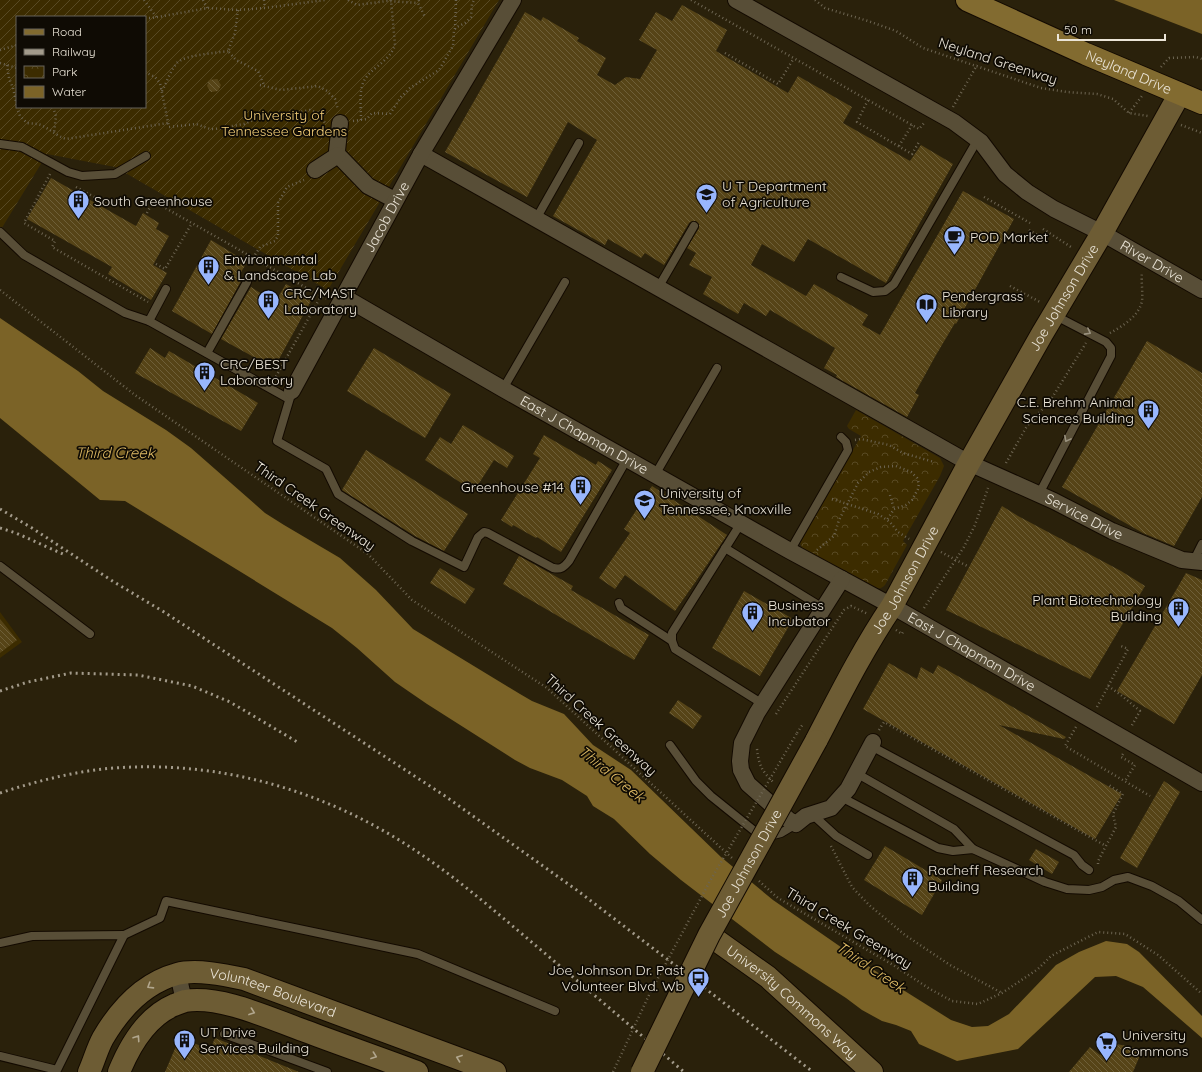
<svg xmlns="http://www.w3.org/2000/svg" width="1202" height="1072" font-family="Quicksand,sans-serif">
<defs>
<pattern id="park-crowns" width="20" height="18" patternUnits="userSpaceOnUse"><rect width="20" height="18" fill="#3c2c00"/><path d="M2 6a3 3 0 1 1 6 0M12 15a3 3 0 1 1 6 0" fill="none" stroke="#584a24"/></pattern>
<pattern id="garden-furrows" width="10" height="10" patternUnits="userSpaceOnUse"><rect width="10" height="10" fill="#3c2c00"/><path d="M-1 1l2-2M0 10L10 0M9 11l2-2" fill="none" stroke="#584a24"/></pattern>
<pattern id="building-back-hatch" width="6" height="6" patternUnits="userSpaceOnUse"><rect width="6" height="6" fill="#564417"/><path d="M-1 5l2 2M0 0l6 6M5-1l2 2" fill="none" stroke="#6e5f38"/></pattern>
</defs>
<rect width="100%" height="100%" fill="#2a210b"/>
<polygon fill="#3c2c00" points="0,612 22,642 0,658"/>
<path fill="url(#park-crowns)" d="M856,410L940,458L944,466L940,476L903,541L907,545L885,585C882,588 880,589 875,588L803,550L800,543L861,436L849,429L847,426Z"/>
<path fill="url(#garden-furrows)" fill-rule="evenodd" d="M0,0H499L328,290L115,167L47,154L0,231ZM17,17H145V107H17Z"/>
<g fill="#7b6327">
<polygon points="1114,0 1202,0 1202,34"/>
<polygon points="0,318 78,371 103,391 166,430 191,448 265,513 284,525 340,558 376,590 413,629 520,694 532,701 564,714 593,745 631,770 721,857 773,900 900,988 951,1020 972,1027 988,1026 1009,1014 1056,965 1079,952 1106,941 1127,944 1139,952 1202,1016 1202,1038 1143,987 1116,976 1095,977 1018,1049 957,1061 919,1044 911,1031 896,1025 882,1021 862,1010 846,998 775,952 681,880 650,854 614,819 593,806 587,796 562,780 530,768 515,760 427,704 395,682 357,648 332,628 125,501 100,500 0,418"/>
</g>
<g fill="url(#building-back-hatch)">
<polygon points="682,5 727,30 716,51 762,78 788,93 798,76 852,107 843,123 910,161 921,145 953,164 886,283 808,239 794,262 762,244 751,265 806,296 814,284 868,315 862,325 880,335 963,191 1014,219 956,324 955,323 936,355 915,393 919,395 907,417 836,377 837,375 824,368 835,348 770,310 766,316 744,303 738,314 703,294 712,277 689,265 696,253 687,248 699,228 699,224 696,221 692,221 689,223 664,265 645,253 641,258 608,239 605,245 553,216 597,140 568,122 527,197 445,152 525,12 541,21 543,17 579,38 577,41 606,58 597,75 615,85 626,77 640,79 657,50 639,40 656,12 672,21"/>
<polygon points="217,79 221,85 218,91 211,92 207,86 209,80"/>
<polygon points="51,178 136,226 143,213 159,223 156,229 169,236 153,265 167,273 151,300 108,274 112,267 27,219"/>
<polygon points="211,240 247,262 237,279 241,281 212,334 172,311"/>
<polygon points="286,284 312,299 274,368 221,339 251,287 275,302"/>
<polygon points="1147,341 1202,373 1202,497 1174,546 1143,533 1062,487"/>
<polygon points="150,348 165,358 169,351 258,403 241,431 135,373"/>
<polygon points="374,348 451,394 425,438 347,391"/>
<polygon points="463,425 514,456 507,468 494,460 474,491 425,460 440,437 451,444"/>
<polygon points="544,435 596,465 598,461 612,470 561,552 537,537 536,538 513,525 512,527 501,520 540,458 533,454"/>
<polygon points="366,450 468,514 444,551 415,536 342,490"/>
<polygon points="652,486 727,535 694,584 675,611 625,575 615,589 599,578 630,533 624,529"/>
<polygon points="1002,506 1018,516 1121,571 1145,586 1090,679 946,610"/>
<polygon points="519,556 573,586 571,590 649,635 634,660 503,584"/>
<polygon points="440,568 475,589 465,604 430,583"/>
<polygon points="1186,573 1202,580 1202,675 1174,724 1117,691"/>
<polygon points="744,591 793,619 760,676 712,648"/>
<polygon points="0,619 17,640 0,653"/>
<polygon points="889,663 917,679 921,667 933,674 938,665 1066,737 1064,739 999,725 1122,794 1095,839 863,709"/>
<polygon points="678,700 702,716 693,729 669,713"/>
<polygon points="1164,781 1180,792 1137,868 1120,858"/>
<polygon points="885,846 942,880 922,915 864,880"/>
<polygon points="1036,849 1059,862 1052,874 1029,860"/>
<polygon points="180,1037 210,1050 215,1038 299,1072 165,1072"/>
<polygon points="1112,1043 1136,1048 1141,1053 1133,1072 1069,1072 1090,1047 1100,1055"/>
</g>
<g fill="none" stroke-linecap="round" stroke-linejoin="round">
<defs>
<g id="lane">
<polyline points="0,144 22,147 68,172 82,176 115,174 146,156"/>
<polyline points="536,219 579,143"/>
<polyline points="0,232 24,255 125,313 149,321 289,399"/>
<polyline points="841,277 873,292 885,291 894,284 978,139"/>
<polyline points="658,288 694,226"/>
<polyline points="149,321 166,289"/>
<polyline points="207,353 247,282"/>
<polyline points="503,389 565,282"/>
<path d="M292,391L277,441L326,469L338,494L412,541L464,567L478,537L484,532L488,533L553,568C561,570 564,567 569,561L627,459"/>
<polyline points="655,475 717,368"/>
<polyline points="1039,494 1111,356 1111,348 1106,342 1054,315"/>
<polyline points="741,523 672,633 672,641 675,649 763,704"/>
<polyline points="725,548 823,608"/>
<polyline points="790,551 848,450 846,442 841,437"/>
<polyline points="1193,562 1202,544"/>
<polyline points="0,566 90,634"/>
<polyline points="619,603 621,608 672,641"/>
<polyline points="670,745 696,781 711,796 757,833 773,835 781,833 796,824"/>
<polyline points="871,746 1074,855 1082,865 1089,870"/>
<polyline points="856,773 954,829 973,849"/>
<polyline points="841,797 938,848 953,851 973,849 1045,882 1067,889 1089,890 1102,887 1114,880 1128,877 1152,886 1179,901 1202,920"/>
<polyline points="812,814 836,836 868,855"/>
<polyline points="124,935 160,918 166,901 418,954 555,1011"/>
<polyline points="0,943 32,936 124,935 57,1070 0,1056"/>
<polyline points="224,1034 327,1072"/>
</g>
<g id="street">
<path id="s1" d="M736,0L954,122L981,142L1005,174L1027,192L1054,209L1102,233L1202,290"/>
<polyline points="340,123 337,151 338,155 368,186 389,197"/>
<path id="s2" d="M421,154L969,463L1054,501L1112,531L1182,560L1202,562"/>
<polyline points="315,170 338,155"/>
<path id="s3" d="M344,297L503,389L790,551L892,606L1202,783"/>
<path id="s4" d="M292,391L421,154L513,0"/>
<polyline points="842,579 757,713 742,743 740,761 741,770 748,784 789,820 796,824 806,816 831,808 848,789 873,742"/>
<polyline points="178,974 184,1001"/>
</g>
<g id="secondary">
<path id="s5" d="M816,741C840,695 863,649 892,606L969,463L1042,334L1102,233L1179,95"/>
<path id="s6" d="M709,935L768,977L872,1072"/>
<path id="s7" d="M89,1072C94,1061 97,1049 103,1038C120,1009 144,983 177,974C196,969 225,975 244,979L495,1072"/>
<path d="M119,1072C130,1045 146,1017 174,1005C177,1004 181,1002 185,1001C221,995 271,1019 305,1031C342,1045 380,1058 417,1072"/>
</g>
<g id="primary">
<path id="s8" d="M967,0L1086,54L1202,103"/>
</g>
</defs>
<use href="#lane" stroke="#130a00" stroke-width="10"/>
<use href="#street" stroke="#130a00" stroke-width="18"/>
<use href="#secondary" stroke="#130a00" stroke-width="24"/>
<use href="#primary" stroke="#130a00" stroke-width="24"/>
<g stroke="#6d6552" stroke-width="2.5" stroke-dasharray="1 3" stroke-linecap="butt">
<polyline points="144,0 157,18"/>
<polyline points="203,0 207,8"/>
<polyline points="264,0 265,8"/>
<polyline points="348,0 357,5 387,1 418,3"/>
<polyline points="419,0 418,3 425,17"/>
<polyline points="691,0 919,129 925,122"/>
<polyline points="815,0 825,8 868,21 896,31 923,48 1041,88 1067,92 1097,94 1113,99 1129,113 1148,116"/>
<polyline points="238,10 235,33 228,51 236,60 258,71 264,85"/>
<polyline points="145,18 152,18 208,8 238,10 265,8 325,0"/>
<polyline points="455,29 456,0"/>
<polyline points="0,50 17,45"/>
<polyline points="725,53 778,84 794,58"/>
<polyline points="0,63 17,68"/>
<polyline points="7,65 9,78 13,88 17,106"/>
<polyline points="1161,67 1169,58 1196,57 1202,59"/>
<polyline points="145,72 155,77 160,83 169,127 196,124 210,129 215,129 244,124 265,115 277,116 310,110 318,113 325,123"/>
<polyline points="260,85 281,90 318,86 327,91 335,99 338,110"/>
<path d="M162,91C167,82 170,71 177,63C184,55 216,53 228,51"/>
<polyline points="868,100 857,122 912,154 919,142"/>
<path d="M17,107L20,116L27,123C33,124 38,123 43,126C51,130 57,136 66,139L168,123"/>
<polyline points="53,107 56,116 54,133"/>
<polyline points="953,107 977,65"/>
<polyline points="1129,113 1142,96"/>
<path d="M361,120C361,108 359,95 363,83C369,68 389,63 395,45L391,0"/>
<polyline points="353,121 367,119 372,113 390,114 401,97 410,88 439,70 453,46 454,30 457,27 465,23 471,17 472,4 474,0"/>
<polyline points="1181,125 1202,133"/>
<polyline points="899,146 912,125"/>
<polyline points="50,174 24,223 55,241 52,247 148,302"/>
<polyline points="76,187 111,206"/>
<polyline points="984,197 1030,223"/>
<polyline points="147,213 153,201 326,299"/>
<polyline points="1043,229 1071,247"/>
<polyline points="1029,230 1039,236"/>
<polyline points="253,258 260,247 275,241 278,236 278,203 287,187 304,180"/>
<polyline points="156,264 165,269 192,223"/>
<polyline points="1010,286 1040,302"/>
<polyline points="0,290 135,395 368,554 412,600 547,688 732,858"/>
<path d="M1110,333C1123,326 1139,316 1142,301C1143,293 1141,281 1142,273"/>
<polyline points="274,380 321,296"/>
<polyline points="855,440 861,439 889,445 903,453 934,462"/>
<polyline points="1006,463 1027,426 1050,401 1086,343"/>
<polyline points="890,495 894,509"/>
<polyline points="832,499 878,514 890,522 898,532 909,539"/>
<polyline points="817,550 834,536 839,520 858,483 869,472 881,467 896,466 911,472 917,478 919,483 918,489 912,500 906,505 894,509 887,520"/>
<polyline points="941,552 969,567"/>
<polyline points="924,608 964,547 975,525 988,488"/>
<polyline points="896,630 902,634 904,630"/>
<polyline points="1108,686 1121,695 1140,711 1131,727"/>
<polyline points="1097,707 1128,649 1121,646"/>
<polyline points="776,714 844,610 851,606 868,614"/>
<polyline points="1076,727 1065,746 1150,796"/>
<polyline points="879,730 884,722 1106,846"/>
<polyline points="797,733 803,724"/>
<path d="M757,749C759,766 762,771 774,783"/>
<polyline points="1123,754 1121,757 1135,765 1125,781"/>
<polyline points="831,846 852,887 869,905 905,935 950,965 1002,993"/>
<polyline points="1098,864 1098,861 1116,827 1113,814 1123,794 1107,784"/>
<polyline points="759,881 778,898 893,965 930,989 952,1001 978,1004 1002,993 1038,969 1051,956 1098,932 1125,934 1158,955 1202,994"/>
</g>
<use href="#lane" stroke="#584e37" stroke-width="8"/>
<use href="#street" stroke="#584e37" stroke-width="16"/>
<use href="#secondary" stroke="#6d5c34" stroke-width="22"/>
<use href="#primary" stroke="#826b30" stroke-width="22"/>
<g stroke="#a39b8b" stroke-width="3" stroke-dasharray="2 4" stroke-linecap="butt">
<polyline points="0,509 32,528 114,582 164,612 445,796 578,891 684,972 813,1072"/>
<polyline points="0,528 16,533 65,555"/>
<polyline points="0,691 28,682 71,673 138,675 192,686 230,702 299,743"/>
<path d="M0,793C34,782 68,773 103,769C211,758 320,788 410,847C452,874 490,907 528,939C580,983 632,1027 684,1072"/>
</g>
<defs>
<g id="secondary-bridge">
<path id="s9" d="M642,1072L709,935L816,741"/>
</g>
</defs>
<use href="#secondary-bridge" stroke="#130a00" stroke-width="24" stroke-linecap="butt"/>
<polyline stroke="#6d6552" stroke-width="2.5" stroke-dasharray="1 3" stroke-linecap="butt" points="613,1072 650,993 710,881 797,733"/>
<use href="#secondary-bridge" stroke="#6d5c34" stroke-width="22"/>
</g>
<defs><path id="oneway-chevron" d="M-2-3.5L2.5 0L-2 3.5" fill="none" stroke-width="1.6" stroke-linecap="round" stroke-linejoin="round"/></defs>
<g stroke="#9a927f">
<use href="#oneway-chevron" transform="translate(1088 332) rotate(28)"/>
<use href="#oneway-chevron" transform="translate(1067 439) rotate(118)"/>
</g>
<g stroke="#b2a78e">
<use href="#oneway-chevron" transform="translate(150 986) rotate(148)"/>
<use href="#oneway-chevron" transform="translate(252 1012) rotate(20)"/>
<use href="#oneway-chevron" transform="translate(137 1038) rotate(-56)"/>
<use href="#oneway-chevron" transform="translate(374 1056) rotate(20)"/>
<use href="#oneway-chevron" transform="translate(459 1058) rotate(-160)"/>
</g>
<defs>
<symbol id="school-pin" viewBox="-11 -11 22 30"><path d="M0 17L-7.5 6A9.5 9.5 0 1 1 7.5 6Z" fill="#98b6fd" stroke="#0f0b04"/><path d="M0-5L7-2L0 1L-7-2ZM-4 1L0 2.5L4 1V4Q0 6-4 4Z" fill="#111"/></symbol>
<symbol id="building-pin" viewBox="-11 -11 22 30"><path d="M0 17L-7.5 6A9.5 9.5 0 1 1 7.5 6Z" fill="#98b6fd" stroke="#0f0b04"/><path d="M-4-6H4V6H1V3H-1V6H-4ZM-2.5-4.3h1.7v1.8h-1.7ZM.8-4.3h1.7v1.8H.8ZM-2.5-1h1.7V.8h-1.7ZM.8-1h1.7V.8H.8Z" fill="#111"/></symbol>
<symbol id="cafe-pin" viewBox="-11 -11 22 30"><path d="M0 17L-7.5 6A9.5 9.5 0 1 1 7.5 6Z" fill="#98b6fd" stroke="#0f0b04"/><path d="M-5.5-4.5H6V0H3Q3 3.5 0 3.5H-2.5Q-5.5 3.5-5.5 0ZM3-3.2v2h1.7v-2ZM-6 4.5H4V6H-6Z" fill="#111"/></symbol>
<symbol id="library-pin" viewBox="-11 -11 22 30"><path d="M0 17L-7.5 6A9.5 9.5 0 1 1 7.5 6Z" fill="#98b6fd" stroke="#0f0b04"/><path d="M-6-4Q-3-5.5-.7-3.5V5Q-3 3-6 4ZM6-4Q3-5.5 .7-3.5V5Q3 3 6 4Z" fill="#111"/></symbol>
<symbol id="university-pin" viewBox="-11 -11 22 30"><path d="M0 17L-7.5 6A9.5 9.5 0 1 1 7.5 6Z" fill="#98b6fd" stroke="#0f0b04"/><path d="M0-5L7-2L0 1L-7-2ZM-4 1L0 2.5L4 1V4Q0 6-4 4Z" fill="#111"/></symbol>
<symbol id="bus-pin" viewBox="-11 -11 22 30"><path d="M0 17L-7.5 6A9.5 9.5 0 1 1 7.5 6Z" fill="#98b6fd" stroke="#0f0b04"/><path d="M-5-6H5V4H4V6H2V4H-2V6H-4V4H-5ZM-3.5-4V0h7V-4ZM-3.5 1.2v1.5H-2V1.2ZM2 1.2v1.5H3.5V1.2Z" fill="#111"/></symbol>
<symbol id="supermarket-pin" viewBox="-11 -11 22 30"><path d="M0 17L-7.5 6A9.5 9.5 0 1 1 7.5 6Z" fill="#98b6fd" stroke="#0f0b04"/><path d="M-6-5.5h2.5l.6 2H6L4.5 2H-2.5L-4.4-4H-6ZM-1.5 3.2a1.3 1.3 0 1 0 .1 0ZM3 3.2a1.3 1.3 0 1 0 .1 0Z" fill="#111"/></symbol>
</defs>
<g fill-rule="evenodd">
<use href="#school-pin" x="694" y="182" width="25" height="34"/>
<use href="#building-pin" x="66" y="188" width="25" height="34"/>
<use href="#cafe-pin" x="942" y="224" width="25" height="34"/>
<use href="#building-pin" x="196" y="254" width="25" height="34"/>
<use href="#building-pin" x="256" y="288" width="25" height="34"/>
<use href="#library-pin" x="914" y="292" width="25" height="34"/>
<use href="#building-pin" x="192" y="360" width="25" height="34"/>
<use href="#building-pin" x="1136" y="398" width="25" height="34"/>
<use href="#building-pin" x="568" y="474" width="25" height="34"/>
<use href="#university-pin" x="632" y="488" width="25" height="34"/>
<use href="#building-pin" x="1166" y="596" width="25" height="34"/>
<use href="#building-pin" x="740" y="600" width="25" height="34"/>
<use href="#building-pin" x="900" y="866" width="25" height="34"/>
<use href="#bus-pin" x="686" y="966" width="25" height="34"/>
<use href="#building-pin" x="172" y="1028" width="25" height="34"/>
<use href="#supermarket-pin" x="1094" y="1030" width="25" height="34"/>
</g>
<g text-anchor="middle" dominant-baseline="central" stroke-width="3.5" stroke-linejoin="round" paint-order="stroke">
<g font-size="14" fill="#ebe5d8" stroke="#0f0b04">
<text transform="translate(998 61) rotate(18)">Neyland Greenway</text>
<text stroke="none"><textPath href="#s8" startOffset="177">Neyland Drive</textPath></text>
<text stroke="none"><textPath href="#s4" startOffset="198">Jacob Drive</textPath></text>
<text stroke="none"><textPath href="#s1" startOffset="495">River Drive</textPath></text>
<text stroke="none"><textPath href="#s5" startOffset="508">Joe Johnson Drive</textPath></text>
<text stroke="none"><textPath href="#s3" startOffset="277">East J Chapman Drive</textPath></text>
<text transform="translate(315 506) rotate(35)">Third Creek Greenway</text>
<text stroke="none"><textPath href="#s2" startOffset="756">Service Drive</textPath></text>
<text stroke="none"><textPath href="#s5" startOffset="184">Joe Johnson Drive</textPath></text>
<text stroke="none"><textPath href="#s3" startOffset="721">East J Chapman Drive</textPath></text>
<text transform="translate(601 725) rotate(42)">Third Creek Greenway</text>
<text stroke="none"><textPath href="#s9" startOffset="234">Joe Johnson Drive</textPath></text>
<text transform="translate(849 928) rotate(31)">Third Creek Greenway</text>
<text stroke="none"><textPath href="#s7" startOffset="236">Volunteer Boulevard</textPath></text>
<text stroke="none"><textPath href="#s6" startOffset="107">University Commons Way</textPath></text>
</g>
<g font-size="14" fill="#f4cf79" stroke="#0f0b04">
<text x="284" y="115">University of<tspan x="284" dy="16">Tennessee Gardens</tspan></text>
</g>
<g font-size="14" fill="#ebe5d8" stroke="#0f0b04" text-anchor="start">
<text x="722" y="186">U T Department<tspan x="722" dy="16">of Agriculture</tspan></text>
<text x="94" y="201">South Greenhouse</text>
<text x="970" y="237">POD Market</text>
<text x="224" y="259">Environmental<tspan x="224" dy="16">&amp; Landscape Lab</tspan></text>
<text x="284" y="293">CRC/MAST<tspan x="284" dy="16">Laboratory</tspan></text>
<text x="942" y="296">Pendergrass<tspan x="942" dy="16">Library</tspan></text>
<text x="220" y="364">CRC/BEST<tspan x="220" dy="16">Laboratory</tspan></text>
<text x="1134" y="402" text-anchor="end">C.E. Brehm Animal<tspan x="1134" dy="16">Sciences Building</tspan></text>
<text x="564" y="487" text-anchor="end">Greenhouse #14</text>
<text x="660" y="493">University of<tspan x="660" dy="16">Tennessee, Knoxville</tspan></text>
<text x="1162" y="600" text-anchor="end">Plant Biotechnology<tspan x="1162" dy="16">Building</tspan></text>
<text x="768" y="605">Business<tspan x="768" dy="16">Incubator</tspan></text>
<text x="928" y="870">Racheff Research<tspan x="928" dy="16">Building</tspan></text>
<text x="684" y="970" text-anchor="end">Joe Johnson Dr. Past<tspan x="684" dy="16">Volunteer Blvd. Wb</tspan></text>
<text x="200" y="1032">UT Drive<tspan x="200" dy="16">Services Building</tspan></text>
<text x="1122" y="1035">University<tspan x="1122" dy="16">Commons</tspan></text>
</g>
<g font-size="15" font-style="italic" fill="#deba64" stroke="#0f0b04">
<text x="115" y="452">Third Creek</text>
<text transform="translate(612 774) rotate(39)">Third Creek</text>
<text transform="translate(871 967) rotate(34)">Third Creek</text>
</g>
</g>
<rect x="16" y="16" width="130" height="92" fill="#0f0b04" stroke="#676259"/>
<rect x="24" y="29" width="20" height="6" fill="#826b30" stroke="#676259"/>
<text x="52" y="36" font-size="12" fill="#ebe5d8">Road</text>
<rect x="24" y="49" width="20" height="6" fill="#a39b8b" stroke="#676259"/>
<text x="52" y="56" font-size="12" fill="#ebe5d8">Railway</text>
<rect x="24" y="66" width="20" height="12" fill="url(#park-crowns)" stroke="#676259"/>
<text x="52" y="76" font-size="12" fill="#ebe5d8">Park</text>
<rect x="24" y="86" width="20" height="12" fill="#7b6327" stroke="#676259"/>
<text x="52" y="96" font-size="12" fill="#ebe5d8">Water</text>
<path d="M1058 34v6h107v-6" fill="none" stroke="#ebe5d8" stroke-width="2"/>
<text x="1064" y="34" font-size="12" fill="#ebe5d8" stroke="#0f0b04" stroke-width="3" paint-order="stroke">50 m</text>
</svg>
